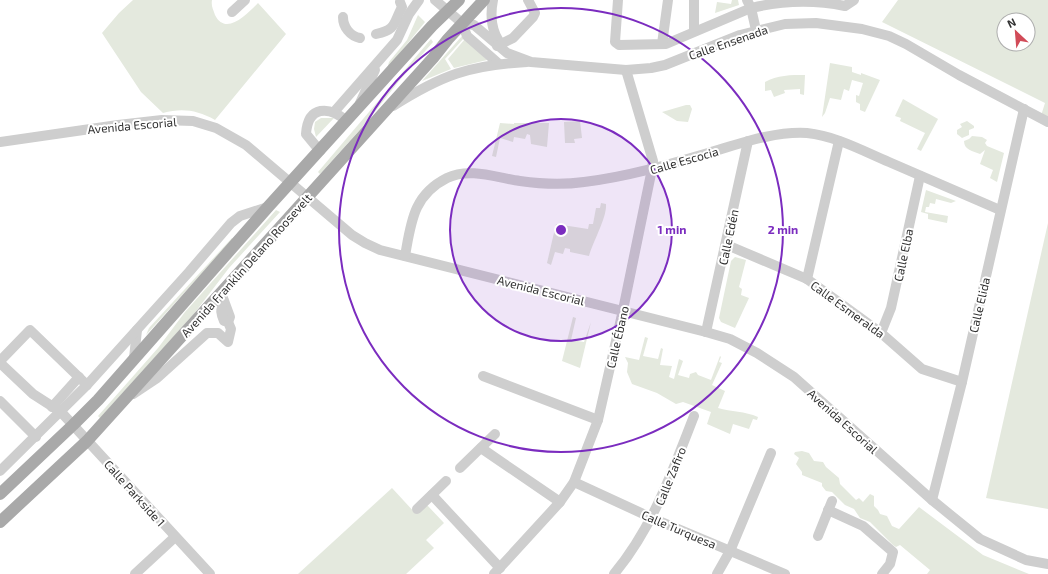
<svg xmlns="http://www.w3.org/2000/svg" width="1048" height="574" font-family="'Exo 2',sans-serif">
<rect width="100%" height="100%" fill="#fff"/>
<g fill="#e4e9de" fill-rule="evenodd">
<path d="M133,0H212C211,6 213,9 215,15C226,37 248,13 258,3L286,34L215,120C197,110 182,108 163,113L141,92L102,33L119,13Z"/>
<polygon points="732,0 738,0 739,5 715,13 717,2 731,4"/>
<path d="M898,0H1048V127L1039,122L1045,103L882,22ZM1004,20H1028V44H1004Z"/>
<polygon points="418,15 425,22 387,69 389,62 407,40"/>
<polygon points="462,36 464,38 445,59 451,69 422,81"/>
<polygon points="431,39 433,42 399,81 366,123 320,174 318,172"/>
<polygon points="465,39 487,60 454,68 448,59"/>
<polygon points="830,63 852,67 852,72 861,75 861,73 880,80 865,112 860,110 860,104 856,102 856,95 859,96 863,83 852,80 849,91 844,89 841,100 830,98 825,113 822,117"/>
<path d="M805,75L804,95L800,94V89L784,90L785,93L774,97L771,90L765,91V82C777,75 791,75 805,75Z"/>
<polygon points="903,99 938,119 921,151 917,149 925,133 900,121 901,118 895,116"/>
<polygon points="686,105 690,105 692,109 688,122 677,121 662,112"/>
<polygon points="334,118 316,137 314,129 315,122 321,118"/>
<polygon points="580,121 582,138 574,139 575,143 565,143 564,122"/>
<polygon points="967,121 974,126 974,128 969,130 969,135 962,138 957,134 957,130 962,127 960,124"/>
<polygon points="500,123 514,124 514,123 549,123 547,147 531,144 530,135 527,134 525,139 514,137 513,142 500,138 496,157 492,156"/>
<path d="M972,136L982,137L987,140L985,143L987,146L1004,153L997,182L990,178L993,170L980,164L985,150L980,154C973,151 964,150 964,141L969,139Z"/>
<polygon points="926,190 956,201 951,203 936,199 935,204 930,203 929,207 926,207 925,212 948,216 947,223 928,219 928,214 921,212"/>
<path d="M601,203L606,204C607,218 593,241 589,256L570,252V249L565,248L563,254L555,252L551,265L547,263L556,224L588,229L589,224H593L596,208H600Z"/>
<polygon points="276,210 280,212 229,268 193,315 100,418 98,416 158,348 185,312"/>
<polygon points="1048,223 1048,509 986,498"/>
<polygon points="232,238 233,239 146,335 149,328"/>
<polygon points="735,257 746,260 739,287 742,289 741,295 749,298 735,328 721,322 719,318 731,261"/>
<polygon points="573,317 576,318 571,340 584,342 591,322 580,368 562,361"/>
<path d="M645,337L648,338L643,356L658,359L661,348L663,349L660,365L672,366L669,377L674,379L679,359L683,361L678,375L689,378L690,374L696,372L698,375L711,380L720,356L721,357L719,362L722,363L712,385L725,391L718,408C731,412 745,411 758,417L757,420L753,419L749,429L733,424L730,434L707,424L711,412L683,402L676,404L657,393L632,384L627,372L628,363L625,357L639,360Z"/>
<polygon points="802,451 809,453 814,461 823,462 826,467 839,478 840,484 856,500 859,498 863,502 870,494 874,496 874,506 878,510 880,514 887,516 892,526 899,529 919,507 983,555 1029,574 927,574 930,570 900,545 896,547 893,545 870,522 860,518 854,509 845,505 832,492 826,491 822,486 822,483 802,475 802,472 796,464 799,458 794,454 795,452"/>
<polygon points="392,488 416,514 427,505 444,523 426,540 434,548 406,574 298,574"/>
</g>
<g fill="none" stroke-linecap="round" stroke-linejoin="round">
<g stroke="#cecece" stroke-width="10">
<polyline points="435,0 462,23 474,25 507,53 531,62 626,70 651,68 665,65 740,35 785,24 816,23 862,29 889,36 906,44 959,75 1048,122"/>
<path d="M493,0C490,15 491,33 502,45"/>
<path d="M618,0L615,42L619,45L666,44L751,8C781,1 815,0 845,6L854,0"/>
<polyline points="694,0 694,31"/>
<polyline points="747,0 751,8 756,30"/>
<polyline points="232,12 245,0"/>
<path d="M343,17C343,27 350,36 360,38"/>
<polyline points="462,23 467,36 499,64"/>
<path d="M376,34C397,29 393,24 402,7L400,2"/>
<polyline points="662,44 668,0"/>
<polyline points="497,46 513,38 533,17 535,13 528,0"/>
<polyline points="360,103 375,70"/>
<path d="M393,106C442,75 470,65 527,62"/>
<polyline points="334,112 397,40 409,14 419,0"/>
<polyline points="0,142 118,125 162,120 193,121 216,128 246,145 352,235 365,243 380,250 706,332 730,339 757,353 794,377 932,500 980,539 1026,560 1048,564"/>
<path d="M320,151L306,134C308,105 329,106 347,121"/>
<polyline points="727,245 807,279 881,333 922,369 962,382"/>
<path d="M405,256C411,223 413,195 447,178C470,167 497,178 520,181C541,184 563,185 584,182C626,177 667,165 708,153C739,144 774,131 807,133C836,136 863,151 889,162C926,178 963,194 1000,210"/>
<polyline points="807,279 839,141"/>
<polyline points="223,298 230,317 228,322"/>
<polyline points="706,332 748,141"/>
<polyline points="881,333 891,308 920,176"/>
<polyline points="134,358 137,330"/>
<polyline points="0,361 30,330 87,385"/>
<polyline points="0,363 33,394 61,412 210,574"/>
<polyline points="483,376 598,420"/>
<path d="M133,394L157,378L207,333H218L228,342L231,329L228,322L224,321C221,314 220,309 223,302"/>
<polyline points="0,401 36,437"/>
<polyline points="52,407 79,377"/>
<polyline points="481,448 560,502"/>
<polyline points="460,468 495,434"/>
<polyline points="0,471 87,385 189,272 231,223 240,216 268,207"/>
<polyline points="574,482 652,518 785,574"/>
<polyline points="432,495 500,568"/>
<polyline points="932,500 962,382 1024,109"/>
<polyline points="417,509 446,481"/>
<polyline points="828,510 863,526 893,552 890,564 882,574"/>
<polyline points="818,536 832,501"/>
<polyline points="135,574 175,537"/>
<polyline points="494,574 560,502 574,482 598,420 623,310 652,169 653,161 626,70"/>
<path d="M614,574C653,527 672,472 694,416"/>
<polyline points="717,574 730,551 771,453"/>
</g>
<g stroke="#a9a9a9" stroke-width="12">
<polyline points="0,494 73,425 98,400 268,207 432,26 459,0"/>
<polyline points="0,522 87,441 433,58 448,39 484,0"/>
</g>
</g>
<circle cx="561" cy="230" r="111" fill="#7b2cbf" fill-opacity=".12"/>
<g fill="none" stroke="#7b2cbf" stroke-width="2">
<circle cx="561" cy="230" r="111"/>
<circle cx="561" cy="230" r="222"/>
</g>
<g text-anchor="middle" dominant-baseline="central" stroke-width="4" stroke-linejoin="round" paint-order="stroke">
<g font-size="12" fill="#313131" stroke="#fff">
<text transform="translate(728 42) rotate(-19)">Calle Ensenada</text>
<text transform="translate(132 125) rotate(-5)">Avenida Escorial</text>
<text transform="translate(684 160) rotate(-16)">Calle Escocia</text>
<text transform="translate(728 237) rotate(-78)">Calle Edén</text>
<text transform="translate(903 255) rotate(-78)">Calle Elba</text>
<text transform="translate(246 265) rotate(-48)">Avenida Franklin Delano Roosevelt</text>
<text transform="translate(541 290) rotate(14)">Avenida Escorial</text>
<text transform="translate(979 305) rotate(-77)">Calle Elida</text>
<text transform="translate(848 309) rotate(36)">Calle Esmeralda</text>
<text transform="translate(617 337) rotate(-77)">Calle Ébano</text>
<text transform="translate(843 421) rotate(42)">Avenida Escorial</text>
<text transform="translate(670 476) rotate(-68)">Calle Zafiro</text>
<text transform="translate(135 493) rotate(48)">Calle Parkside 1</text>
<text transform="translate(679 529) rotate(23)">Calle Turquesa</text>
</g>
</g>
<circle cx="561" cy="230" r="6" fill="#7b2cbf" stroke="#fff" stroke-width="2"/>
<g font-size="12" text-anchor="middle" font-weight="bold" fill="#7b2cbf" stroke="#fff" stroke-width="4" stroke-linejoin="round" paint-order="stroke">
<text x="672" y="234">1 min</text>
<text x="783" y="234">2 min</text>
</g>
<g transform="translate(1016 32) rotate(334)"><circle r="19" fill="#ffffff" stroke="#adadad"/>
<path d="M0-3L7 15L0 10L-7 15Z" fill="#d14b58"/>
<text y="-6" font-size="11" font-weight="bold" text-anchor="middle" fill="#313131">N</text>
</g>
</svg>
